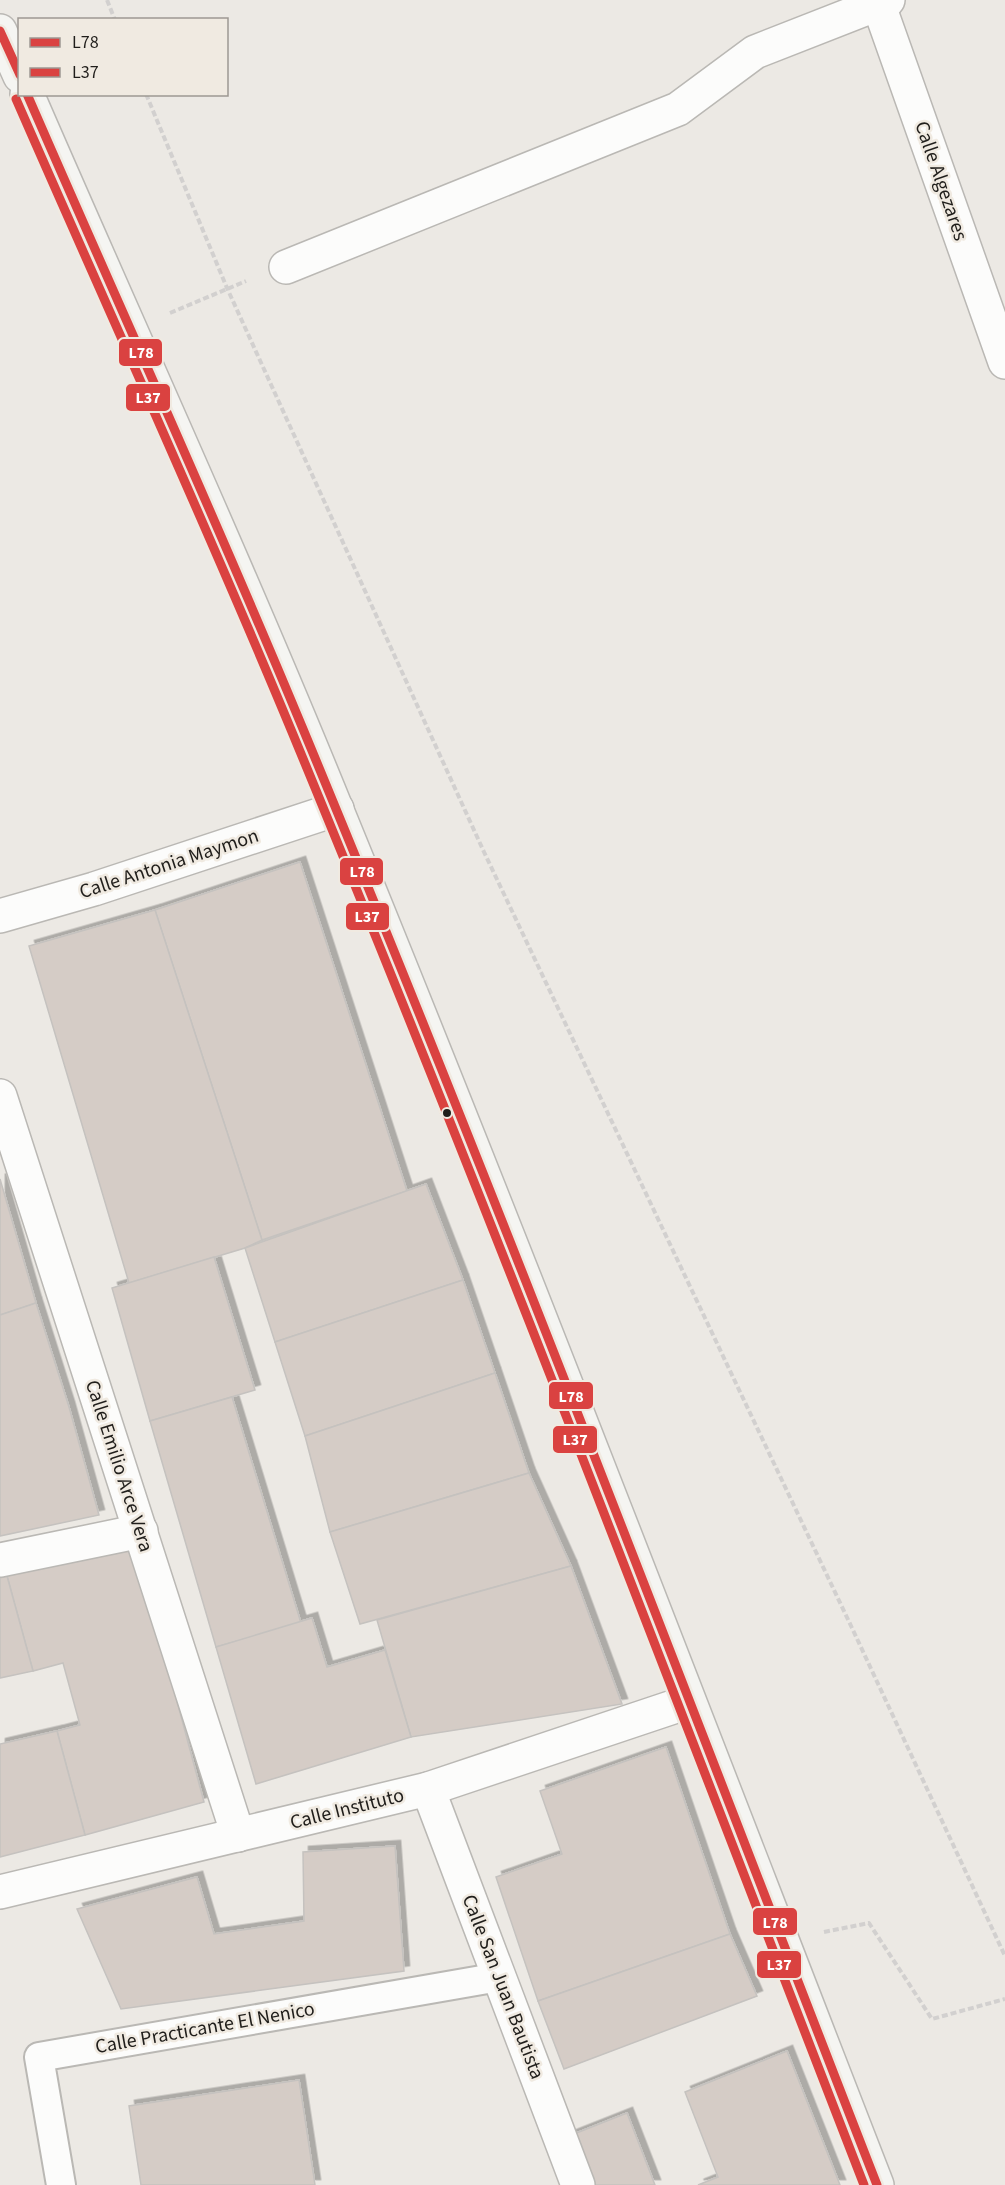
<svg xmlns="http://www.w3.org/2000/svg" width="1005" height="2185" font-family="'Source Sans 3',sans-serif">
<defs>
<filter id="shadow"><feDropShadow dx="5.5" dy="-5.5" stdDeviation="0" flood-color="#0004"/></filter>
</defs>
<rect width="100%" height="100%" fill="#ece9e4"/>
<g fill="#d5ccc6" stroke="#c5c2bf" stroke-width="1.5" filter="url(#shadow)">
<polygon points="300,862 407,1191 262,1240 155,910"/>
<polygon points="155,910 262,1240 245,1248 129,1283 29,946"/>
<polygon points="0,1179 36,1303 0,1315"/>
<polygon points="426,1184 463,1280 275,1342 245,1248"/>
<polygon points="214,1257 255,1390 150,1421 112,1288"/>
<polygon points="463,1280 495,1373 305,1436 275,1342"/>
<polygon points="36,1303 69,1407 99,1515 0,1536 0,1315"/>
<polygon points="495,1373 529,1473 330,1532 305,1436"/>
<polygon points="232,1397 301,1623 216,1647 150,1421"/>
<polygon points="529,1473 571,1566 360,1624 330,1532"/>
<polygon points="134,1541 204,1802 85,1835 57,1731 80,1725 63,1663 33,1671 7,1576"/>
<polygon points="571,1566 622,1704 411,1737 377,1620"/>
<polygon points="7,1576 33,1671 0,1678 0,1578"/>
<polygon points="312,1618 327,1667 385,1650 411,1737 256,1784 216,1647"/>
<polygon points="57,1731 85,1835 0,1857 0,1744"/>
<polygon points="666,1747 730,1934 538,2001 496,1877 562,1854 540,1791"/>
<polygon points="395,1846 404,1971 121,2009 77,1909 197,1877 214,1934 304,1921 303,1852"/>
<polygon points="730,1934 757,1996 564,2069 538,2001"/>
<polygon points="787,2051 840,2185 698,2185 718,2177 685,2092"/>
<polygon points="299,2080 315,2185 141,2185 129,2106"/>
<polygon points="627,2113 655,2185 588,2185 569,2136"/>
</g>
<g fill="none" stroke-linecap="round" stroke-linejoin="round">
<defs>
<polyline id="pedestrian" points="61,2185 39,2057 499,1977"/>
<g id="minor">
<polyline points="877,0 1005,362"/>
<polyline points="286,267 678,109 755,52 888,0"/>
<polyline points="0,916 94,889 337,809"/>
<polyline points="0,1096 238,1835"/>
<polyline points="0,1560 141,1531"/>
<polyline points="428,1789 578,2185"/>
<polyline points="0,1892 428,1789 688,1702"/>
</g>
<g id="secondary">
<polyline points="0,31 20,76"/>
<path d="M27,94C131,334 240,571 338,813C524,1268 699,1727 877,2185"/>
</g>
</defs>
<use href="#pedestrian" stroke="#bab8b4" stroke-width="32"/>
<use href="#minor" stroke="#bab8b4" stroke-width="36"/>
<use href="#secondary" stroke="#bab8b4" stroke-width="36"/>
<g stroke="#d2d0cf" stroke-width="4" stroke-dasharray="6 3" stroke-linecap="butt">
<polyline points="107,0 115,20"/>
<polyline points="146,94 227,288 484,852 852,1628 1005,1956"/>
<polyline points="170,313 246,281"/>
<polyline points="824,1932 869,1923 932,2019 1005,1999"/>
</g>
<use href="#pedestrian" stroke="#fcfcfb" stroke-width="28"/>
<use href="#minor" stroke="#fcfcfb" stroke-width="33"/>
<use href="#secondary" stroke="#f5f5f2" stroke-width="33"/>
<defs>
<g id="bus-1">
<polyline points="0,31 20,75"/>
<path d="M27,94C119,306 215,516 303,729C503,1211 688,1699 877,2185"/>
</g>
<path id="bus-2" d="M16,99C108,310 204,519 292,732C491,1213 676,1700 864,2185"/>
</defs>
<use href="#bus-1" stroke="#f0eae1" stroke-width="14"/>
<use href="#bus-2" stroke="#f0eae1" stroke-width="14"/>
<use href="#bus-1" stroke="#da4241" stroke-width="9"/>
<use href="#bus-2" stroke="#da4240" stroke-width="9"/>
</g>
<circle fill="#201e1b" stroke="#f0eae1" stroke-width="2" cx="447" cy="1113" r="5"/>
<g text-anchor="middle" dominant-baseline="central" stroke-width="5" stroke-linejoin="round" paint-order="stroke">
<g font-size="20" fill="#201e1b" stroke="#f0eae1">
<text transform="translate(941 181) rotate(71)">Calle Algezares</text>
<text transform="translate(169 864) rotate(-18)">Calle Antonia Maymon</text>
<text transform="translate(119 1466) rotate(72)">Calle Emilio Arce Vera</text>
<text transform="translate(347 1809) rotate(-14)">Calle Instituto</text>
<text transform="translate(503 1987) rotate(69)">Calle San Juan Bautista</text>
<text transform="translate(205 2028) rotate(-10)">Calle Practicante El Nenico</text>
</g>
</g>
<g stroke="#f0eae1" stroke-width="2">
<rect x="118" y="338" width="45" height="29" rx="6" fill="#da4241"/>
<rect x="125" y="383" width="46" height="29" rx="6" fill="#da4240"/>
<rect x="339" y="857" width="45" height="29" rx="6" fill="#da4241"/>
<rect x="345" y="902" width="45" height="29" rx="6" fill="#da4240"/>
<rect x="548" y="1381" width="46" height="29" rx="6" fill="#da4241"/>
<rect x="552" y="1425" width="46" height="29" rx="6" fill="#da4240"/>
<rect x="752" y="1907" width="46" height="29" rx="6" fill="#da4241"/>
<rect x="756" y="1950" width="46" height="29" rx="6" fill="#da4240"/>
</g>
<g font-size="16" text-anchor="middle" font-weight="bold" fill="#fff">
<text x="141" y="358">L78</text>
<text x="148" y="403">L37</text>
<text x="362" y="877">L78</text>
<text x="367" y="922">L37</text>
<text x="571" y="1402">L78</text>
<text x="575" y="1445">L37</text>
<text x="775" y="1928">L78</text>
<text x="779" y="1970">L37</text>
</g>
<rect x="18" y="18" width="210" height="78" fill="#f0eae1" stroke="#9d9892" stroke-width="1.5"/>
<rect x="30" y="38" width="30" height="9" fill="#da4241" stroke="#9d9892" stroke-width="1.5"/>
<text x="72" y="48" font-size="18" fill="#201e1b">L78</text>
<rect x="30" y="68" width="30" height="9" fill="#da4240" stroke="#9d9892" stroke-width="1.5"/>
<text x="72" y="78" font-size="18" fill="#201e1b">L37</text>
</svg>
